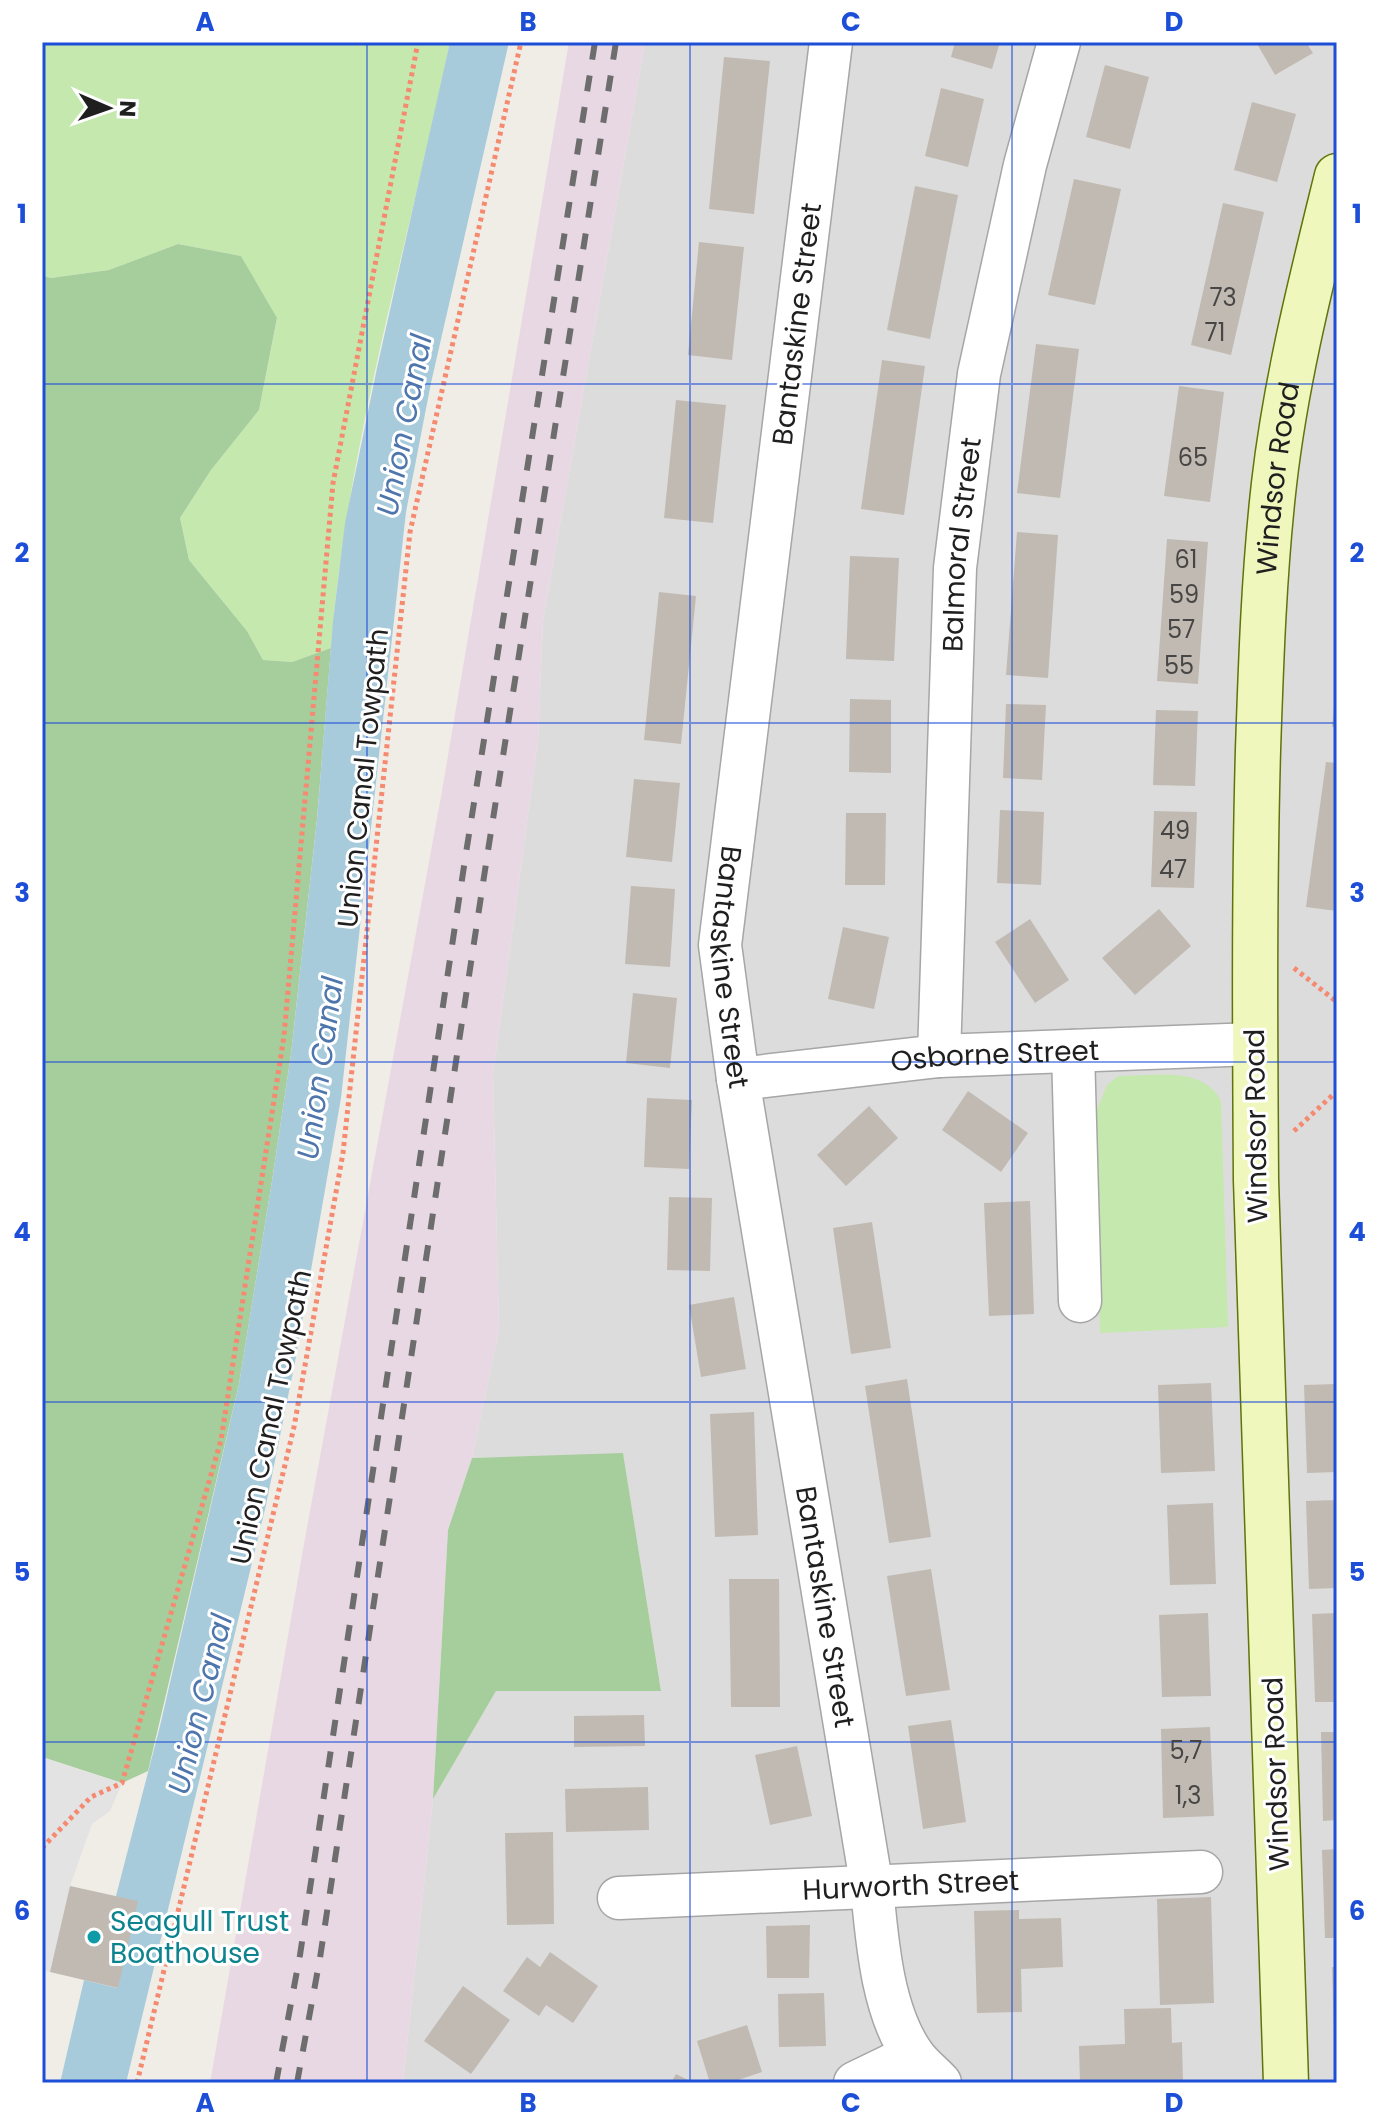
<svg xmlns="http://www.w3.org/2000/svg" width="1379" height="2125" font-family="Poppins,sans-serif">
<rect width="100%" height="100%" fill="#f0ede6"/>
<polygon fill="#dddcdc" points="645,42 1337,42 1337,2083 403,2083 433,1799 496,1691 661,1690 623,1454 472,1458 499,1330 493,1074 538,740 543,620"/>
<polygon fill="#e8d8e4" points="569,42 645,42 543,620 538,740 493,1074 499,1330 472,1458 448,1530 433,1799 403,2083 210,2083 304,1544 442,791"/>
<g fill="#c5e8ae">
<path d="M42,42H450C409,243 347,443 331,648L292,662L263,660L247,631L189,560L180,518L211,470L259,410L277,319L241,256L178,244L109,270L51,278L42,276Z"/>
<path d="M1118,1076C1153,1076 1203,1065 1221,1101L1228,1327L1100,1333L1094,1117L1107,1085Z"/>
</g>
<g fill="#a6cd9c">
<polygon points="178,244 241,256 277,318 259,410 211,470 180,518 189,560 247,631 263,660 292,662 331,648 317,819 291,1054 272,1181 239,1384 148,1771 122,1783 42,1757 42,276 51,278 109,270"/>
<polygon points="623,1453 661,1691 496,1691 433,1799 448,1530 472,1458"/>
</g>
<polygon fill="#e3e3e3" points="42,1757 122,1783 110,1811 92,1824 70,1886 50,1972 42,1970"/>
<polygon fill="#a8cbdc" points="450,42 509,42 431,383 406,512 341,1098 295,1362 266,1505 126,2083 60,2083 84,1980 117,1988 116,1896 160,1726 239,1384 272,1181 291,1054 317,819 333,621 345,523 377,368"/>
<g fill="#c0bab2">
<polygon points="955,42 1000,42 992,69 951,57"/>
<polygon points="1256,42 1306,42 1313,53 1275,75"/>
<polygon points="724,57 770,61 754,214 709,209"/>
<polygon points="1105,65 1149,77 1130,149 1086,137"/>
<polygon points="941,88 984,99 968,167 925,156"/>
<polygon points="1252,102 1296,114 1277,182 1234,170"/>
<polygon points="1074,179 1121,189 1095,305 1048,295"/>
<polygon points="915,186 958,195 930,339 887,330"/>
<polygon points="1223,203 1264,212 1231,355 1191,345"/>
<polygon points="699,242 744,247 732,360 688,355"/>
<polygon points="1036,344 1079,349 1060,498 1017,493"/>
<polygon points="882,360 925,366 904,515 861,509"/>
<polygon points="1179,386 1224,392 1210,502 1164,496"/>
<polygon points="676,400 726,405 713,523 664,518"/>
<polygon points="1017,532 1058,535 1048,678 1006,675"/>
<polygon points="1167,539 1208,542 1198,684 1157,681"/>
<polygon points="850,556 899,558 894,661 846,659"/>
<polygon points="659,592 696,596 681,744 644,740"/>
<polygon points="1335,698 1337,698 1337,727 1332,727"/>
<polygon points="850,699 891,700 891,773 849,772"/>
<polygon points="1006,704 1046,705 1042,780 1003,778"/>
<polygon points="1156,710 1198,711 1195,786 1153,785"/>
<polygon points="1326,762 1337,763 1337,911 1306,907"/>
<polygon points="634,779 680,783 672,862 626,857"/>
<polygon points="1000,810 1044,812 1041,885 997,883"/>
<polygon points="1154,811 1197,812 1194,888 1151,887"/>
<polygon points="846,813 886,813 885,885 845,885"/>
<polygon points="631,886 675,889 670,967 625,964"/>
<polygon points="1159,909 1191,946 1135,995 1102,958"/>
<polygon points="1030,919 1069,980 1035,1003 995,942"/>
<polygon points="843,927 889,937 874,1009 828,999"/>
<polygon points="633,993 677,998 670,1068 626,1063"/>
<polygon points="968,1091 1028,1133 1001,1172 942,1130"/>
<polygon points="647,1098 692,1100 689,1169 644,1167"/>
<polygon points="869,1106 898,1138 846,1186 817,1155"/>
<polygon points="669,1197 712,1198 710,1271 667,1270"/>
<polygon points="1030,1201 1034,1314 989,1316 984,1203"/>
<polygon points="872,1222 891,1348 851,1354 833,1228"/>
<polygon points="734,1297 746,1369 701,1377 689,1305"/>
<polygon points="907,1379 931,1537 889,1543 865,1386"/>
<polygon points="1211,1383 1215,1471 1161,1473 1158,1385"/>
<polygon points="1337,1384 1337,1472 1307,1473 1304,1385"/>
<polygon points="754,1412 758,1535 715,1537 710,1414"/>
<polygon points="1337,1500 1337,1588 1309,1589 1306,1501"/>
<polygon points="1213,1503 1216,1584 1170,1585 1167,1505"/>
<polygon points="931,1569 950,1690 906,1696 887,1576"/>
<polygon points="729,1579 779,1579 780,1707 731,1707"/>
<polygon points="1208,1613 1211,1696 1162,1697 1159,1615"/>
<polygon points="1337,1613 1337,1702 1315,1702 1312,1614"/>
<polygon points="644,1715 645,1746 574,1747 574,1716"/>
<polygon points="951,1720 966,1822 923,1829 908,1726"/>
<polygon points="1210,1727 1214,1816 1163,1818 1161,1729"/>
<polygon points="1321,1732 1337,1732 1337,1820 1323,1821"/>
<polygon points="797,1746 812,1816 770,1825 755,1755"/>
<polygon points="648,1787 649,1830 566,1832 565,1789"/>
<polygon points="553,1832 554,1924 507,1925 505,1833"/>
<polygon points="1337,1849 1337,1938 1325,1938 1322,1850"/>
<polygon points="70,1886 138,1901 118,1988 50,1972"/>
<polygon points="1211,1897 1214,2003 1160,2005 1157,1899"/>
<polygon points="1019,1910 1019,1919 1061,1918 1063,1967 1021,1969 1022,2012 977,2013 974,1911"/>
<polygon points="810,1925 809,1978 767,1978 766,1926"/>
<polygon points="550,1952 598,1986 573,2023 546,2005 539,2016 503,1991 527,1957 540,1967"/>
<polygon points="1332,1967 1337,1967 1337,2040 1334,2040"/>
<polygon points="463,1986 510,2020 471,2074 424,2041"/>
<polygon points="824,1993 826,2046 779,2047 778,1994"/>
<polygon points="1171,2008 1172,2043 1182,2042 1183,2083 1080,2083 1079,2046 1125,2044 1124,2009"/>
<polygon points="747,2025 762,2072 729,2083 710,2083 697,2041"/>
<polygon points="676,2074 694,2083 671,2083"/>
</g>
<g fill="none" stroke-linecap="round" stroke-linejoin="round">
<defs>
<g id="street">
<path id="s1" d="M831,42L720,945L738,1079L872,1888C877,1940 882,2012 914,2056C921,2066 932,2074 940,2083"/>
<polyline points="1073,1051 1080,1301"/>
<path id="s2" d="M939,1056L955,568L979,374L1025,165L1059,42"/>
<path id="s3" d="M738,1079L939,1056L1254,1044"/>
<path id="s4" d="M619,1898L1201,1872"/>
<polyline points="855,2083 913,2055"/>
</g>
<g id="secondary">
<path id="s5" d="M1286,2083L1256,1180C1255,1037 1254,894 1258,750C1261,661 1264,572 1274,484C1286,379 1312,278 1337,176"/>
</g>
</defs>
<use href="#street" stroke="#a6a6a6" stroke-width="45"/>
<use href="#secondary" stroke="#5f7409" stroke-width="47"/>
<g stroke="#f58a71" stroke-width="5" stroke-dasharray="4 4" stroke-linecap="butt">
<polyline points="1294,968 1337,1002"/>
<polyline points="1294,1131 1337,1091"/>
<polyline points="42,1848 91,1797 122,1783 221,1440 284,1036 333,483 418,42"/>
<polyline points="137,2083 294,1427 343,1153 410,532 521,42"/>
</g>
<use href="#street" stroke="#fff" stroke-width="42"/>
<use href="#secondary" stroke="#eff7bc" stroke-width="44"/>
<g stroke="#6d6d6d" stroke-width="6" stroke-dasharray="16 16" stroke-linecap="butt">
<polyline points="276,2083 300,1955 466,853 595,42"/>
<polyline points="297,2083 320,1958 487,857 616,42"/>
</g>
</g>
<path fill="none" stroke="#1d4ed8" stroke-width="2" stroke-opacity="0.55" d="M367,42V2083M690,42V2083M1012,42V2083M42,384H1337M42,723H1337M42,1062H1337M42,1402H1337M42,1742H1337"/>
<circle fill="#0f9aa8" stroke="#fff" stroke-width="3" cx="94" cy="1937" r="8"/>
<g text-anchor="middle" dominant-baseline="central" stroke-width="6" stroke-linejoin="round" paint-order="stroke">
<g font-size="24" fill="#474644">
<text x="1223" y="297">73</text>
<text x="1215" y="332">71</text>
<text x="1193" y="457">65</text>
<text x="1186" y="559">61</text>
<text x="1184" y="594">59</text>
<text x="1181" y="629">57</text>
<text x="1179" y="665">55</text>
<text x="1175" y="830">49</text>
<text x="1173" y="869">47</text>
<text x="1186" y="1750">5,7</text>
<text x="1188" y="1795">1,3</text>
</g>
<g font-size="28" fill="#1f1f1f" stroke="#fff">
<text transform="translate(797 324) rotate(-83)">Bantaskine Street</text>
<text stroke="none"><textPath href="#s5" startOffset="1606">Windsor Road</textPath></text>
<text stroke="none"><textPath href="#s2" startOffset="512">Balmoral Street</textPath></text>
<text transform="translate(363 778) rotate(-84)">Union Canal Towpath</text>
<text stroke="none"><textPath href="#s1" startOffset="932">Bantaskine Street</textPath></text>
<text stroke="none"><textPath href="#s3" startOffset="258">Osborne Street</textPath></text>
<text transform="translate(1256 1126) rotate(-91)">Windsor Road</text>
<text transform="translate(271 1417) rotate(-78)">Union Canal Towpath</text>
<text stroke="none"><textPath href="#s1" startOffset="1580">Bantaskine Street</textPath></text>
<text transform="translate(1276 1774) rotate(-92)">Windsor Road</text>
<text stroke="none"><textPath href="#s4" startOffset="292">Hurworth Street</textPath></text>
</g>
<g font-size="28" fill="#0d838f" stroke="#fff" text-anchor="start">
<text x="110" y="1921">Seagull Trust<tspan x="110" dy="32">Boathouse</tspan></text>
</g>
<g font-size="30" font-style="italic" fill="#4e75ac" stroke="#fff">
<text transform="translate(404 425) rotate(-79)">Union Canal</text>
<text transform="translate(320 1068) rotate(-82)">Union Canal</text>
<text transform="translate(200 1704) rotate(-76)">Union Canal</text>
</g>
</g>
<rect width="1379" height="2125" fill="none" stroke="#ffffff" stroke-width="88"/>
<g transform="translate(108 108) rotate(92)" stroke="#ffffff" stroke-width="6" paint-order="stroke">
<path d="M0-6L14 30L0 20L-14 30Z" fill="#1f1f1f"/>
<text y="-12" font-size="22" font-weight="bold" text-anchor="middle" fill="#1f1f1f">N</text>
</g>
<rect x="44" y="44" width="1291" height="2037" fill="none" stroke="#1d4ed8" stroke-width="3"/>
<g font-size="26" text-anchor="middle" font-weight="bold" fill="#1d4ed8">
<text x="205" y="31">A</text>
<text x="528" y="31">B</text>
<text x="851" y="31">C</text>
<text x="1174" y="31">D</text>
<text x="22" y="223">1</text>
<text x="1357" y="223">1</text>
<text x="22" y="562">2</text>
<text x="1357" y="562">2</text>
<text x="22" y="902">3</text>
<text x="1357" y="902">3</text>
<text x="22" y="1241">4</text>
<text x="1357" y="1241">4</text>
<text x="22" y="1581">5</text>
<text x="1357" y="1581">5</text>
<text x="22" y="1920">6</text>
<text x="1357" y="1920">6</text>
<text x="205" y="2112">A</text>
<text x="528" y="2112">B</text>
<text x="851" y="2112">C</text>
<text x="1174" y="2112">D</text>
</g>
</svg>
